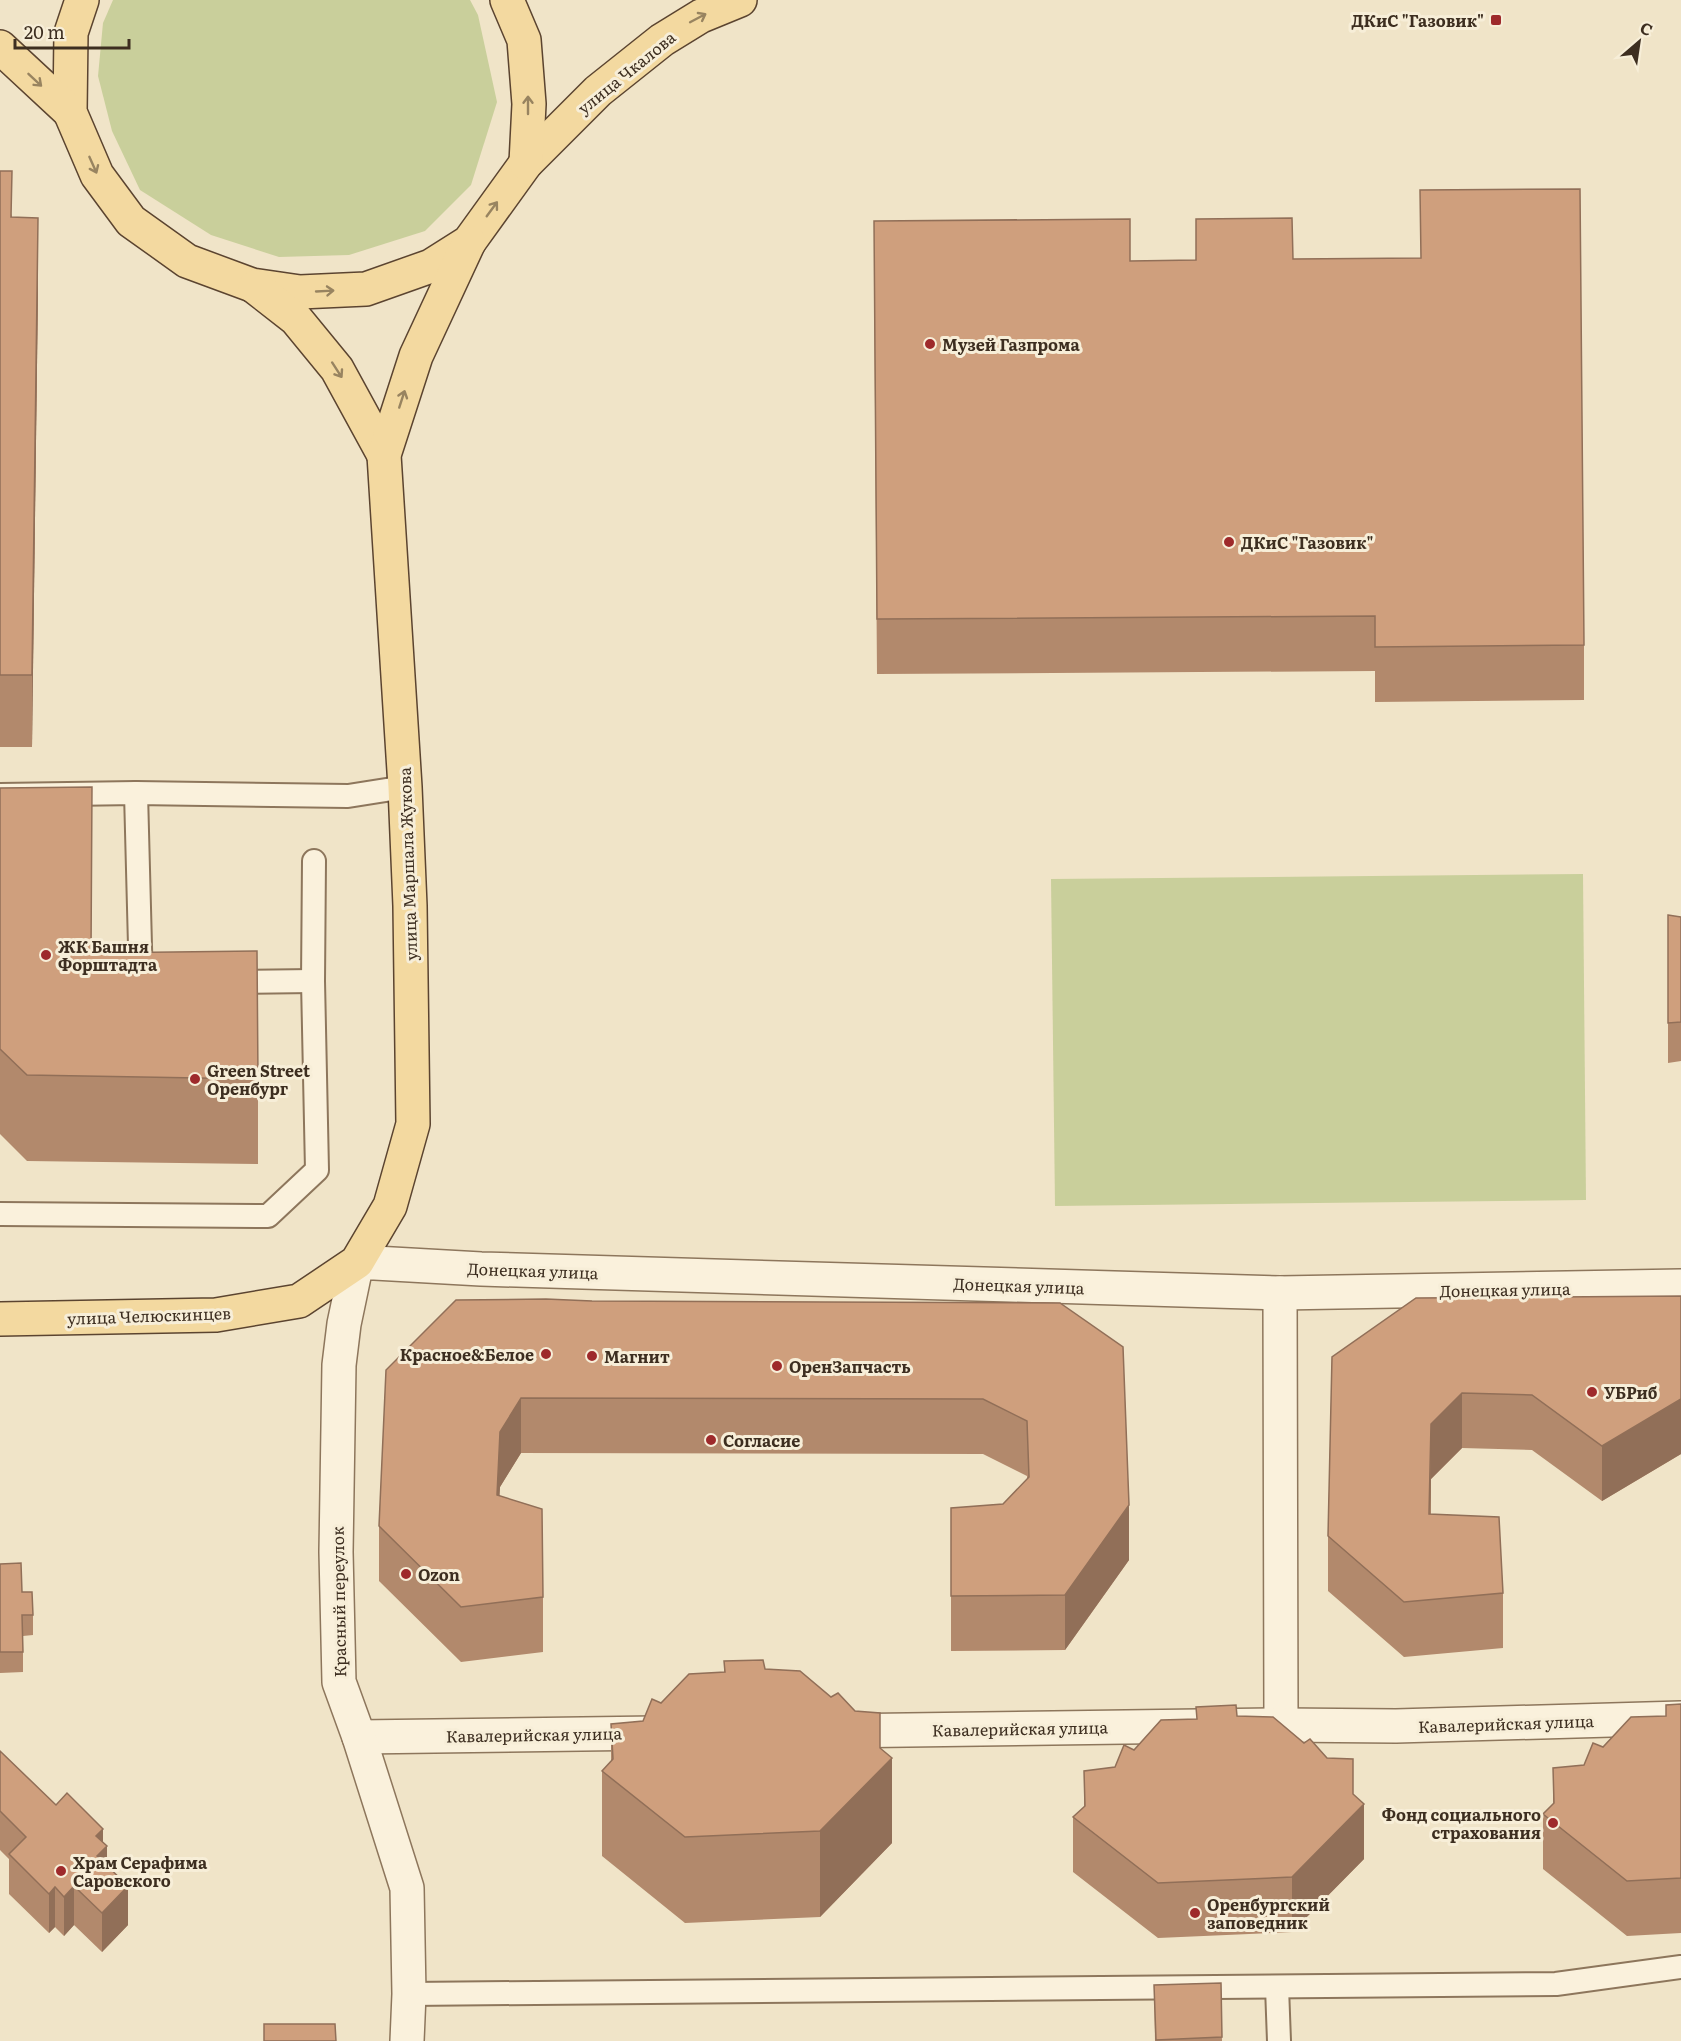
<svg xmlns="http://www.w3.org/2000/svg" width="1681" height="2041" font-family="Literata,serif">
<rect width="100%" height="100%" fill="#f0e4c8"/>
<g fill="#c9cf9b">
<polygon points="113,0 470,0 478,15 497,102 471,185 425,231 349,255 279,257 211,235 140,190 112,131 98,76 103,23"/>
<polygon points="1583,874 1586,1200 1055,1206 1051,879"/>
</g>
<g fill="none" stroke-linecap="round" stroke-linejoin="round">
<defs>
<g id="lane">
<polyline points="136,793 141,984"/>
<polyline points="0,795 136,793 348,796 405,787"/>
<polyline points="228,982 313,981"/>
<polyline points="0,1214 268,1216 317,1170 313,981 314,861"/>
<polyline points="1277,1987 1279,2041"/>
<polyline points="409,1994 1556,1984 1681,1967"/>
</g>
<g id="street">
<polyline points="1280,1293 1281,1725"/>
<polyline points="834,1731 1281,1725 1396,1726 1681,1718"/>
<polyline points="359,1737 656,1733"/>
<polyline points="407,2041 409,1994 407,1888 359,1737 339,1682 336,1552 339,1365 344,1324 357,1262 481,1269 1280,1293 1681,1286"/>
</g>
<g id="primary">
<polyline points="82,0 71,33 70,112 97,175 131,221 187,261 252,285 300,292 366,289 431,266 469,242 526,163 598,91 662,40 701,16 740,0"/>
<polyline points="507,0 524,40 529,104 526,163"/>
<polyline points="0,47 70,112"/>
<polyline points="255,287 296,319 337,369 384,455"/>
<polyline points="0,1319 216,1315 299,1301 357,1262 390,1206 413,1124 410,906 405,787 384,455 416,356 469,242"/>
</g>
</defs>
<use href="#lane" stroke="#8d765c" stroke-width="26"/>
<use href="#street" stroke="#8d765c" stroke-width="36"/>
<use href="#primary" stroke="#5b4430" stroke-width="36"/>
<use href="#lane" stroke="#faf1dc" stroke-width="22"/>
<use href="#street" stroke="#faf1dc" stroke-width="33"/>
<use href="#primary" stroke="#f3d9a0" stroke-width="33"/>
</g>
<g fill="#b2896c">
<polygon points="0,171 12,217 38,290 32,747 0,747"/>
<polygon points="1293,259 1584,645 1584,700 1375,702 1375,671 877,674 874,276 1130,261"/>
<polygon points="0,788 91,953 258,1079 258,1164 27,1161 0,1134"/>
<polygon points="1681,917 1681,1061 1668,1063 1668,1023"/>
<polygon points="1681,1296 1681,1454 1602,1501 1532,1450 1462,1448 1431,1479 1431,1515 1503,1593 1503,1648 1404,1657 1328,1591 1328,1536 1332,1357"/>
<polygon points="592,1301 1060,1303 1129,1560 1065,1650 951,1651 951,1508 1003,1504 1027,1479 1027,1476 983,1454 521,1453 500,1487 499,1496 543,1597 543,1652 461,1662 379,1581 379,1526"/>
<polygon points="0,1564 33,1615 33,1635 23,1636 23,1672 0,1673"/>
<polygon points="724,1661 765,1669 880,1748 892,1843 820,1917 685,1923 602,1856 602,1771 611,1761 611,1724 643,1721 661,1703 724,1672"/>
<polygon points="1681,1704 1681,1933 1627,1936 1543,1869 1543,1814 1553,1804 1553,1768 1584,1765 1603,1747 1666,1716 1666,1705"/>
<polygon points="1237,1716 1353,1794 1364,1859 1292,1932 1158,1938 1073,1872 1073,1817 1084,1807 1084,1771 1115,1767 1134,1750 1196,1719"/>
<polygon points="0,1751 56,1805 103,1842 107,1865 128,1925 102,1952 74,1925 64,1936 55,1927 49,1933 9,1894 9,1859 0,1850"/>
<polygon points="1221,1983 1222,2041 1155,2041 1154,1985"/>
</g>
<g fill="#916f58">
<polygon points="38,218 38,290 32,747 32,675"/>
<polygon points="1462,1393 1462,1448 1431,1479 1429,1569 1431,1424"/>
<polygon points="521,1398 521,1453 500,1487 497,1550 497,1495 500,1432"/>
<polygon points="1681,1399 1681,1454 1602,1501 1602,1446"/>
<polygon points="1129,1505 1129,1560 1065,1650 1065,1595"/>
<polygon points="892,1758 892,1843 820,1917 820,1831"/>
<polygon points="1364,1804 1364,1859 1292,1932 1292,1877"/>
<polygon points="103,1829 103,1849 107,1846 107,1885 97,1895 96,1836"/>
<polygon points="74,1886 74,1925 64,1936 64,1897"/>
<polygon points="128,1886 128,1925 102,1952 102,1913"/>
<polygon points="55,1887 55,1927 49,1933 49,1894"/>
</g>
<g fill="#cf9f7d" stroke="#916f58" stroke-width="1.5">
<polygon points="0,171 12,171 11,217 38,218 32,675 0,675"/>
<polygon points="1580,189 1584,645 1375,647 1375,616 877,619 874,221 1130,219 1130,261 1196,260 1196,219 1292,218 1293,259 1421,258 1420,190"/>
<polygon points="92,787 91,953 257,951 258,1079 27,1075 0,1049 0,788"/>
<polygon points="1668,915 1681,917 1681,1022 1668,1023"/>
<polygon points="1681,1296 1681,1399 1602,1446 1532,1395 1462,1393 1431,1424 1429,1514 1499,1517 1503,1593 1404,1602 1328,1536 1332,1357 1416,1298"/>
<polygon points="546,1299 592,1301 1060,1303 1123,1347 1129,1505 1065,1595 951,1596 951,1508 1003,1504 1029,1477 1027,1421 983,1399 521,1398 500,1432 497,1495 542,1509 543,1597 461,1607 379,1526 386,1370 456,1300"/>
<polygon points="21,1563 22,1592 32,1592 33,1615 22,1615 23,1652 0,1652 0,1564"/>
<polygon points="763,1660 765,1669 800,1671 831,1697 838,1693 855,1711 880,1713 880,1748 892,1758 820,1831 685,1837 602,1771 613,1759 611,1724 643,1721 652,1699 661,1703 689,1674 725,1672 724,1661"/>
<polygon points="1681,1704 1681,1878 1627,1881 1543,1814 1554,1803 1553,1768 1584,1765 1593,1743 1603,1747 1631,1717 1666,1716 1666,1705"/>
<polygon points="1236,1705 1237,1716 1273,1717 1304,1743 1310,1739 1327,1758 1353,1759 1353,1794 1364,1804 1292,1877 1158,1883 1073,1817 1085,1806 1084,1771 1115,1767 1124,1745 1134,1750 1161,1720 1197,1719 1196,1707"/>
<polygon points="0,1751 56,1805 67,1793 103,1829 96,1836 107,1846 97,1856 128,1886 102,1913 74,1886 64,1897 55,1887 49,1894 9,1854 26,1837 0,1811"/>
<polygon points="1221,1983 1222,2037 1156,2040 1154,1985"/>
<polygon points="264,2024 335,2024 336,2041 264,2041"/>
</g>
<defs><path id="oneway-shaft" d="M-6 0H5M1.5-3L5.5 0L1.5 3" fill="none" stroke-width="1.6" stroke-linecap="round" stroke-linejoin="round" transform="scale(1.5)"/></defs>
<g stroke="#988460">
<use href="#oneway-shaft" transform="translate(698 18) rotate(-28)"/>
<use href="#oneway-shaft" transform="translate(35 80) rotate(43)"/>
<use href="#oneway-shaft" transform="translate(528 105) rotate(-90)"/>
<use href="#oneway-shaft" transform="translate(93 165) rotate(66)"/>
<use href="#oneway-shaft" transform="translate(492 209) rotate(-54)"/>
<use href="#oneway-shaft" transform="translate(325 291) rotate(-3)"/>
<use href="#oneway-shaft" transform="translate(337 370) rotate(57)"/>
<use href="#oneway-shaft" transform="translate(402 399) rotate(-72)"/>
</g>
<g fill="#9e2a2b" stroke="#f7eed8" stroke-width="2">
<rect x="1490" y="14" width="12" height="12" rx="3"/>
<circle cx="930" cy="344" r="6"/>
<circle cx="1229" cy="542" r="6"/>
<circle cx="46" cy="955" r="6"/>
<circle cx="195" cy="1079" r="6"/>
<circle cx="546" cy="1354" r="6"/>
<circle cx="592" cy="1356" r="6"/>
<circle cx="777" cy="1366" r="6"/>
<circle cx="1592" cy="1392" r="6"/>
<circle cx="711" cy="1440" r="6"/>
<circle cx="406" cy="1574" r="6"/>
<circle cx="1553" cy="1823" r="6"/>
<circle cx="61" cy="1871" r="6"/>
<circle cx="1195" cy="1913" r="6"/>
</g>
<g text-anchor="middle" dominant-baseline="central" stroke-width="6" stroke-linejoin="round" paint-order="stroke">
<g font-size="16" font-weight="bold" fill="#3d2e20" stroke="#f7eed8" text-anchor="start">
<text x="1484" y="20" text-anchor="end">ДКиС "Газовик"</text>
<text x="942" y="344">Музей Газпрома</text>
<text x="1241" y="542">ДКиC "Газовик"</text>
<text x="58" y="946">ЖК Башня<tspan x="58" dy="18">Форштадта</tspan></text>
<text x="207" y="1070">Green Street<tspan x="207" dy="18">Оренбург</tspan></text>
<text x="534" y="1354" text-anchor="end">Красное&amp;Белое</text>
<text x="604" y="1356">Магнит</text>
<text x="789" y="1366">ОренЗапчасть</text>
<text x="1604" y="1392">УБРиб</text>
<text x="723" y="1440">Согласие</text>
<text x="418" y="1574">Ozon</text>
<text x="1541" y="1814" text-anchor="end">Фонд социального<tspan x="1541" dy="18">страхования</tspan></text>
<text x="73" y="1862">Храм Серафима<tspan x="73" dy="18">Саровского</tspan></text>
<text x="1207" y="1904">Оренбургский<tspan x="1207" dy="18">заповедник</tspan></text>
</g>
<g font-size="16" fill="#3d2e20" stroke="#f7eed8">
<text transform="translate(626 72) rotate(-39)">улица Чкалова</text>
<text transform="translate(407 864) rotate(-92)">улица Маршала Жукова</text>
<text transform="translate(533 1270) rotate(2)">Донецкая улица</text>
<text transform="translate(1019 1285) rotate(2)">Донецкая улица</text>
<text transform="translate(1505 1289) rotate(-1)">Донецкая улица</text>
<text transform="translate(149 1315) rotate(-2)">улица Челюскинцев</text>
<text transform="translate(338 1602) rotate(-91)">Красный переулок</text>
<text transform="translate(1506 1723) rotate(-2)">Кавалерийская улица</text>
<text transform="translate(1020 1728) rotate(-1)">Кавалерийская улица</text>
<text transform="translate(534 1734) rotate(-1)">Кавалерийская улица</text>
</g>
</g>
<g transform="translate(1639 42) rotate(29)" stroke="#f7eed8" stroke-width="4.5" paint-order="stroke">
<path d="M0-4.5L10 22L0 15L-10 22Z" fill="#3d2e20"/>
<text y="-9" font-size="16" font-weight="bold" text-anchor="middle" fill="#3d2e20">С</text>
</g>
<path d="M15 39v9h114v-9" fill="none" stroke="#3d2e20" stroke-width="3"/>
<text x="24" y="39" font-size="18" fill="#3d2e20" stroke="#f7eed8" stroke-width="4.5" paint-order="stroke">20 m</text>
</svg>
